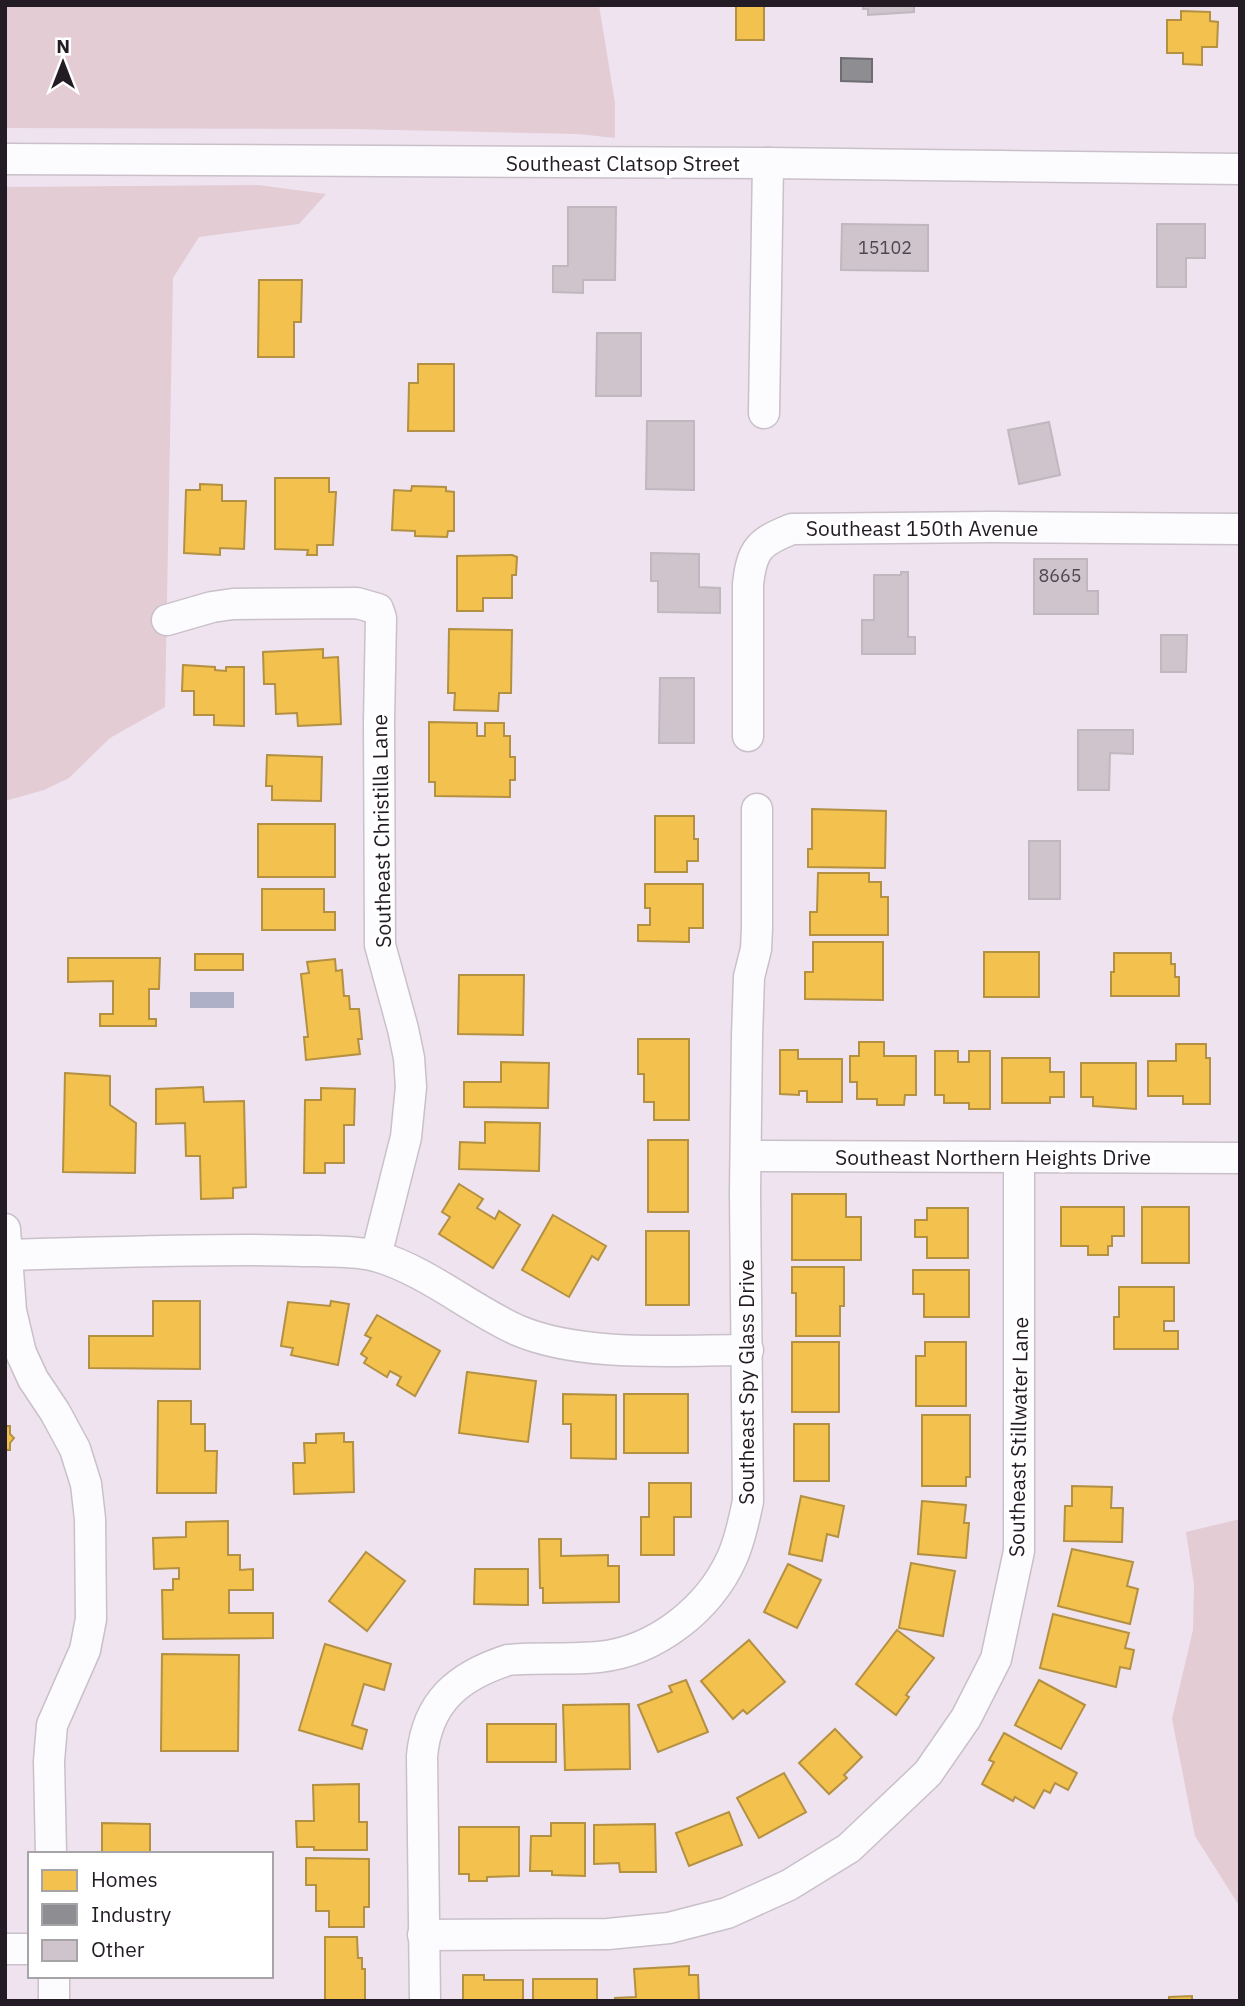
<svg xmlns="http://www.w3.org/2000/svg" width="1245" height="2006" font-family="'IBM Plex Sans',sans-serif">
<rect width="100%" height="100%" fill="#eee3ef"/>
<g fill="#e3ccd4">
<polygon points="5,5 599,5 615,103 615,138 578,134 351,129 5,128"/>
<polygon points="258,185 326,194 299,224 199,237 173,278 165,707 110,738 69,778 44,790 5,801 5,187"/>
<polygon points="1240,1519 1240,1907 1195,1836 1172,1719 1193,1630 1194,1585 1186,1532"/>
</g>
<rect fill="#aeb0c7" x="190" y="992" width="44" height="16"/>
<g fill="#f2c14e" stroke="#b49042" stroke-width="2">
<rect x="736" y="6" width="28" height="34"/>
<polygon points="1181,11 1210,12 1210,21 1218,22 1217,47 1202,47 1202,65 1183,64 1183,53 1167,53 1167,20 1181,20"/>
<polygon points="259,280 302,280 301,322 294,322 294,357 258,357"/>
<polygon points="418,364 454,364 454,431 408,431 409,383 418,383"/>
<polygon points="275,478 329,478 329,492 336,492 333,545 317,545 317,555 307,555 308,550 275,549"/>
<polygon points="200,484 222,485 222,501 246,501 244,549 220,548 220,555 184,553 186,490 200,490"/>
<polygon points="412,486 446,487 446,491 454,492 454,531 448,531 447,537 415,536 415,531 392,530 394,490 411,491"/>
<polygon points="512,555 517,557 516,575 512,575 512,598 483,598 483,611 457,611 457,556"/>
<polygon points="449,629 512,630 511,693 499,693 498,711 454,710 455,693 448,693"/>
<polygon points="323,649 323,658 338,657 341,724 298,726 297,713 276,714 275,684 264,684 263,652"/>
<polygon points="183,665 215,667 215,670 226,671 226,667 244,667 244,726 214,725 214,715 194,715 194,691 182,691"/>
<polygon points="429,722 477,723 477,736 485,736 485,723 504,723 504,736 510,736 510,757 515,757 515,780 510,780 510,797 435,796 435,782 429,782"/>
<polygon points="267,755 322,757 321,801 272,800 272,786 266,786"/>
<polygon points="812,809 886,811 885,868 808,867 808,849 812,849"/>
<polygon points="655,816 694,816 694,839 698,839 698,861 687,861 687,872 655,872"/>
<rect x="258" y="824" width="77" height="53"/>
<polygon points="818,873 869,873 869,882 881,882 881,897 888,897 888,935 810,935 810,912 817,912"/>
<polygon points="645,884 703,884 703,928 689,928 689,942 638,941 638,925 650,925 650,908 645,908"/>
<polygon points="262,889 324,889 324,912 335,912 335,930 262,930"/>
<polygon points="813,942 883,942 883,1000 805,999 805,972 813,972"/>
<rect x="984" y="952" width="55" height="45"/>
<polygon points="1114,953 1171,953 1171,964 1175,964 1175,977 1179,977 1179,996 1111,996 1111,972 1114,972"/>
<rect x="195" y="954" width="48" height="16"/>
<polygon points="68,958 160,958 159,989 149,989 149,1019 156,1019 156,1026 100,1026 100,1014 113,1014 113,981 68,982"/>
<polygon points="335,959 336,971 342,970 344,996 349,996 350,1009 359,1009 362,1039 358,1039 360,1054 306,1060 304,1037 308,1037 301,974 309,973 307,962"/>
<polygon points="459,975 524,975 523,1035 458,1034"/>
<polygon points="638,1039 689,1039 689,1120 654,1120 654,1102 644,1102 644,1074 638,1074"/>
<polygon points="859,1042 884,1042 884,1056 916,1056 916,1095 905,1095 904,1105 877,1105 877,1099 857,1099 857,1082 850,1082 850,1056 859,1056"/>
<polygon points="1176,1044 1206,1044 1206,1058 1210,1058 1210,1104 1183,1104 1183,1096 1148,1096 1148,1061 1176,1061"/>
<polygon points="780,1050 798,1050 798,1059 842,1059 842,1102 807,1102 807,1091 799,1091 799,1095 780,1094"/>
<polygon points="935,1051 958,1051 958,1062 969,1062 969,1051 990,1051 990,1109 969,1109 969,1103 944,1103 944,1095 935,1095"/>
<polygon points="1002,1058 1050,1058 1050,1072 1064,1072 1064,1097 1050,1097 1050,1103 1002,1103"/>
<polygon points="501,1062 549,1063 548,1108 464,1107 464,1082 501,1082"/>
<polygon points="1081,1063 1136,1063 1136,1109 1093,1106 1093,1097 1081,1097"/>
<polygon points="65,1073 110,1076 110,1105 136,1123 135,1173 63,1172"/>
<polygon points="203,1087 204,1102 244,1101 246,1187 233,1188 233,1198 201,1199 200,1156 186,1156 185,1123 156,1124 156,1089"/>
<polygon points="321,1088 355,1089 354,1125 344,1125 344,1163 325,1163 325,1173 304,1173 305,1100 321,1100"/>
<polygon points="485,1122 540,1123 539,1171 459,1169 460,1142 485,1143"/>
<rect x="648" y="1140" width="40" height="72"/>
<polygon points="459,1184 483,1199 477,1208 495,1219 499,1211 520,1225 493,1268 439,1234 450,1217 442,1212"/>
<polygon points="792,1194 846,1194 846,1217 861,1217 861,1260 792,1260"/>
<polygon points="1061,1207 1124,1207 1124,1236 1112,1236 1112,1246 1108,1246 1108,1255 1088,1255 1088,1246 1061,1246"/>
<rect x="1142" y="1207" width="47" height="56"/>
<polygon points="927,1208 968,1208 968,1258 927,1258 927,1237 915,1237 915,1220 927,1220"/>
<polygon points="553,1215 606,1246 598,1260 592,1256 569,1297 522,1270"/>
<rect x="646" y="1231" width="43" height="74"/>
<polygon points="792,1267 844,1267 844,1306 840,1306 840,1336 796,1336 796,1293 792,1293"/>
<polygon points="913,1270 969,1270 969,1317 924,1317 924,1294 913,1294"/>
<polygon points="1119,1287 1174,1287 1174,1321 1164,1321 1164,1331 1178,1331 1178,1349 1114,1349 1114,1317 1119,1317"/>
<polygon points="153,1301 200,1301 200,1369 89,1368 89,1336 153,1336"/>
<polygon points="331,1301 349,1304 338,1365 291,1355 293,1348 281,1346 288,1302 330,1306"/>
<polygon points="377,1315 440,1351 415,1396 397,1385 401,1377 390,1371 387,1377 364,1363 367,1358 361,1354 371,1338 365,1335"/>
<rect x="792" y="1342" width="47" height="70"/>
<polygon points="925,1342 966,1342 966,1406 916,1406 916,1356 925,1356"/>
<polygon points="467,1372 536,1381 528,1442 459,1433"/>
<polygon points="563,1394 616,1395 616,1459 571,1458 571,1424 563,1424"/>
<rect x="624" y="1394" width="64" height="59"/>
<polygon points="158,1401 191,1401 191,1424 205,1424 205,1451 217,1451 216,1493 157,1493"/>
<polygon points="922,1415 970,1415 970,1477 966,1477 966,1486 922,1486"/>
<rect x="794" y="1424" width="35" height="57"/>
<polygon points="5,1426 10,1426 10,1434 14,1438 10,1443 10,1450 5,1450"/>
<polygon points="344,1433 344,1442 353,1442 354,1492 294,1494 293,1463 305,1463 304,1443 316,1443 316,1434"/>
<polygon points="649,1483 691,1483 691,1517 674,1517 674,1555 641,1555 641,1517 649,1517"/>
<polygon points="1072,1486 1112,1487 1111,1508 1123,1508 1122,1542 1064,1541 1065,1506 1072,1506"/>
<polygon points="801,1496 844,1506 838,1537 827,1534 822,1561 789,1554"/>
<polygon points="922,1501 966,1505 964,1523 969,1523 966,1558 918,1554"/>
<polygon points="228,1521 228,1555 240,1555 240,1570 253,1569 253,1590 229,1590 229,1613 273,1613 273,1638 163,1639 162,1590 173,1590 173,1579 179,1579 179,1568 154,1569 153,1538 186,1537 186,1522"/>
<polygon points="539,1539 561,1539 561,1556 608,1555 608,1566 619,1566 619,1602 543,1603 543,1588 540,1588"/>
<polygon points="1072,1549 1133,1562 1127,1586 1138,1589 1130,1624 1058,1606"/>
<polygon points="366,1552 405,1581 367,1631 329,1601"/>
<polygon points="911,1563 955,1571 943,1636 899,1628"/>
<polygon points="788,1564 821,1580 797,1628 764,1612"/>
<polygon points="475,1569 528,1569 528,1605 474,1604"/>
<polygon points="1053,1614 1129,1633 1125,1648 1134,1650 1130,1669 1120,1667 1116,1687 1040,1668"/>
<polygon points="897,1630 934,1658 906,1695 909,1697 896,1715 856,1684"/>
<polygon points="749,1640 785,1682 747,1714 743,1710 733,1719 701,1681"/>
<polygon points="325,1644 391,1664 384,1690 364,1684 352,1725 367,1730 362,1749 299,1730"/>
<polygon points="162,1654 239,1655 238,1751 161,1751"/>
<polygon points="686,1680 708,1732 658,1752 638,1705 672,1692 669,1686"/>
<polygon points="1039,1680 1085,1705 1061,1749 1015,1725"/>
<polygon points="629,1704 630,1769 565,1770 563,1705"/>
<rect x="487" y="1724" width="69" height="38"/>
<polygon points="835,1729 862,1757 844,1775 847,1778 829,1794 799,1763"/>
<polygon points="1004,1733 1077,1773 1068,1790 1055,1783 1050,1793 1044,1790 1034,1808 1015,1797 1013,1801 982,1784 994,1762 989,1760"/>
<polygon points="784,1773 806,1812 759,1838 737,1798"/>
<polygon points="359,1784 359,1822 367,1822 367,1850 314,1850 314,1847 297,1847 296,1821 314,1821 313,1785"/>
<polygon points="729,1812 742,1845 689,1866 676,1833"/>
<polygon points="102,1823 150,1824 150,1854 102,1854"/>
<polygon points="551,1823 585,1823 585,1876 552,1875 552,1871 530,1871 531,1836 551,1836"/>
<polygon points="655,1824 656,1872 620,1872 619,1863 594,1864 594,1825"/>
<polygon points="459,1827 519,1827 519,1876 487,1877 487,1881 469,1881 469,1874 459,1874"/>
<polygon points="306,1858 369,1859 369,1907 364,1907 364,1927 329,1927 329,1911 316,1911 316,1885 306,1885"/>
<polygon points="325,1937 357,1937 358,1958 362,1958 362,1969 365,1969 365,2001 325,2001"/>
<polygon points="689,1966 689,1975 698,1975 699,2001 615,2001 615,1998 636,1997 634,1969"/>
<polygon points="463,1975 484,1975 484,1980 523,1980 523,2001 463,2001"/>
<rect x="533" y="1979" width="64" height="22"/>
<polygon points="1192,1996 1192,2001 1169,2001 1169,1997"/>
</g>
<polygon fill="#8d8d92" stroke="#6e6b71" stroke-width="2" points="841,58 872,59 872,82 841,81"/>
<g fill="#cfc4cc" stroke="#c1b7bf" stroke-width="2">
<polygon points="863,5 914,5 914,12 868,15 868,9 863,9"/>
<polygon points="568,207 616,207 615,280 583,280 583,293 553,292 553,266 568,266"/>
<polygon points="842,224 928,225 928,271 841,270"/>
<polygon points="1157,224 1205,224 1205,258 1186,258 1186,287 1157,287"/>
<polygon points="597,333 641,333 641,396 596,396"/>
<polygon points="647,421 694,421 694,490 646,489"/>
<polygon points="1049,422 1060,475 1019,484 1008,430"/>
<polygon points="651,553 699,554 699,587 720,588 720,613 658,612 658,581 651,581"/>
<polygon points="1034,559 1087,559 1087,591 1098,591 1098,614 1034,614"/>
<polygon points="901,572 908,572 908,637 915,637 915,654 862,654 862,620 874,620 874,575 901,575"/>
<polygon points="1161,635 1187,635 1186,672 1161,672"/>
<polygon points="660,678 694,678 694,743 659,743"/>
<polygon points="1078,730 1133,730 1133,754 1110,753 1109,790 1078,790"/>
<rect x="1029" y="841" width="31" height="58"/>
</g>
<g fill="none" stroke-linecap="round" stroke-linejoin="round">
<defs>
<g id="minor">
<polyline points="5,159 768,163 1240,169"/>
<polyline points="764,413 768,163"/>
<polyline points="167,620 212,607 233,604 357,603 378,609 381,618 379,721 380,945 403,1029 409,1058 411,1087 406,1137 376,1256"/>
<path d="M748,736V584C752,549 759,542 792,529L992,527L1240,529"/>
<polyline points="746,1156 1240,1158"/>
<polyline points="5,1229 11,1311 21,1353 33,1379 55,1412 75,1449 86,1484 90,1519 91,1619 85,1650 52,1725 49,1761 51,1854"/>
<path d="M5,1255C87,1253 168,1250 249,1250C272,1250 295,1251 318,1251C337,1252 357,1251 376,1256C427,1271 469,1308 517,1330C582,1358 677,1350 748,1350"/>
<polyline points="423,1935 608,1934 669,1928 727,1913 789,1885 849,1848 928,1773 966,1718 996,1659 1019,1551 1019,1157"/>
<polyline points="5,1949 30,1949"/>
<polyline points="54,1976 54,2001"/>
<path d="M425,2001L422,1756C427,1702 458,1676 508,1660C538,1657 569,1660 599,1657C656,1651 709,1609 732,1558C740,1540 744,1521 748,1501L745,1193L747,1036L749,977L756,949L757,928V809"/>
</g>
</defs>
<use href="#minor" stroke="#c9c0ca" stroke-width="33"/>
<use href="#minor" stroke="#fcfbfd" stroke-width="30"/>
</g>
<g text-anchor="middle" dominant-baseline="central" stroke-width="7" stroke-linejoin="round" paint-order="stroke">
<g font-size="18" fill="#4f464f">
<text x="885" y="247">15102</text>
<text x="1060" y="575">8665</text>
</g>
<g font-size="21" fill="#241c25" stroke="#fff">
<text x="623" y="163">Southeast Clatsop Street</text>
<text x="922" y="528">Southeast 150th Avenue</text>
<text transform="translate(381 831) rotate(-91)">Southeast Christilla Lane</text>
<text x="993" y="1157">Southeast Northern Heights Drive</text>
<text transform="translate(746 1382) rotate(-90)">Southeast Spy Glass Drive</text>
<text transform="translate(1018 1437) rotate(-89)">Southeast Stillwater Lane</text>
</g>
</g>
<rect width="1245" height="2006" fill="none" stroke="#241c25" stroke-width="14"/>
<rect x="28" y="1852" width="245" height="126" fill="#ffffff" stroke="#a7a4a8" stroke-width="2"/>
<rect x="42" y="1870" width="35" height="21" fill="#f2c14e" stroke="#a7a4a8" stroke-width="2"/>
<text x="91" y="1887" font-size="21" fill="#241c25">Homes</text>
<rect x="42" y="1904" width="35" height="21" fill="#8d8d92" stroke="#a7a4a8" stroke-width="2"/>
<text x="91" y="1922" font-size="21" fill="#241c25">Industry</text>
<rect x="42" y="1940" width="35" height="21" fill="#cfc4cc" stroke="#a7a4a8" stroke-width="2"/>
<text x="91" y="1957" font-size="21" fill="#241c25">Other</text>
<g transform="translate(63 63)" stroke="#ffffff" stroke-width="5" paint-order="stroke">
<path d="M0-5L12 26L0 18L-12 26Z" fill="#241c25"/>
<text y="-10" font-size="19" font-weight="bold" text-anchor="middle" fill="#241c25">N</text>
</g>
</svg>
